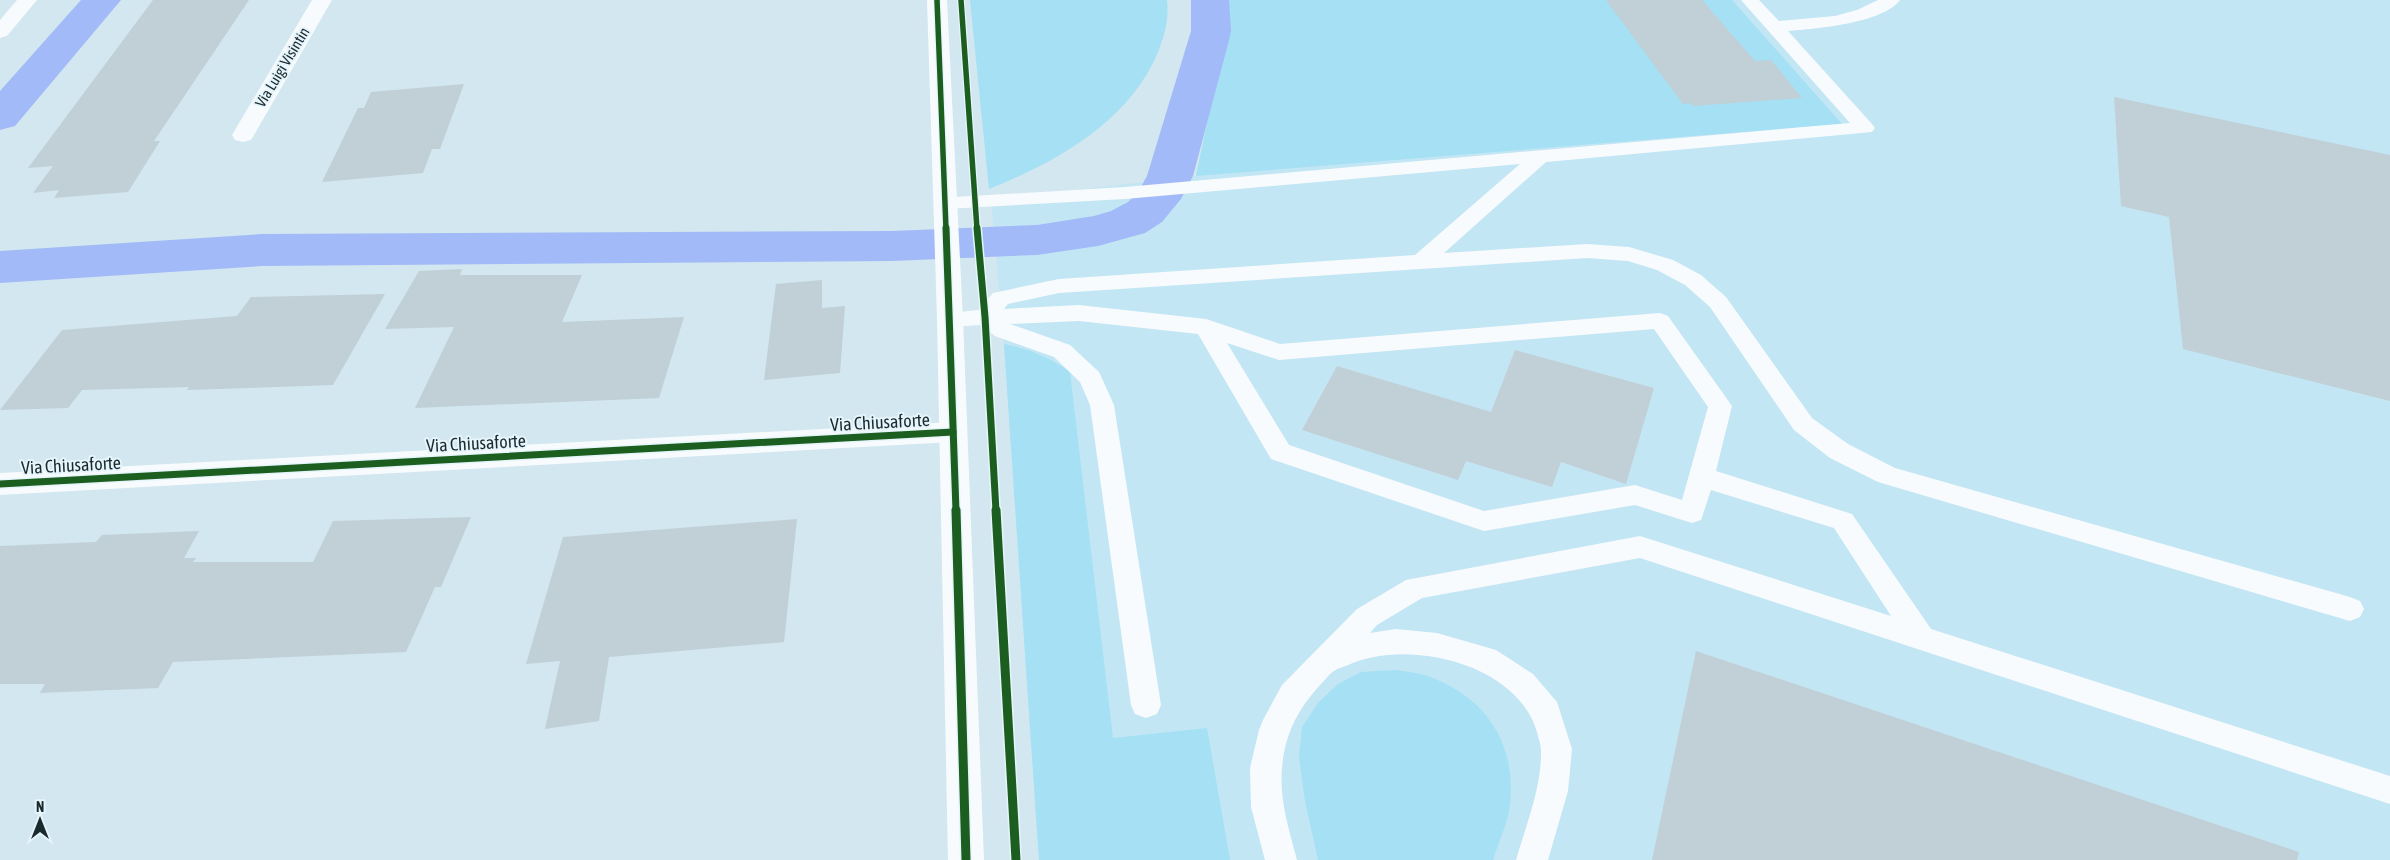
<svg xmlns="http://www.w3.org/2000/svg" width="2390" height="860" font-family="'Asap Condensed',sans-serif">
<rect width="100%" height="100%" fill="#d2e7ef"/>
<polygon fill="#c3e6f4" points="1224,0 2390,0 2390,860 1039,860 1004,344 991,200 1196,176 1228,23"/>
<g fill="#a5e0f4">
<path d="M970,0H1167C1169,19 1165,34 1158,52C1129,122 1056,162 989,189Z"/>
<polygon points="1224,0 1732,0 1842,124 1196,176 1228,23"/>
<path d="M1004,344C1029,349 1049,357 1070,372L1113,738L1207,728L1230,860H1039Z"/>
<path d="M1396,670C1408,672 1422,673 1433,678C1489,701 1516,745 1510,805C1508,823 1498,843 1493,860H1318L1305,801L1299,757L1302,727L1318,703L1338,684L1361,672Z"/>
</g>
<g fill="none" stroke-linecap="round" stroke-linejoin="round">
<g fill="#a2baf7" fill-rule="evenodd">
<polygon points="81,0 121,0 15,126 0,130 0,91"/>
<polygon points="1191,0 1229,0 1231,31 1228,44 1193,176 1181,199 1162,222 1145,233 1098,246 1037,255 892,261 262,266 0,283 0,251 262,234 892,231 1037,225 1094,216 1111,211 1128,202 1138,192 1147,176 1191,31"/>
</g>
</g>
<g fill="#c1cfd7">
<polygon points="153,0 249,0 154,141 160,141 128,192 54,198 59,190 33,193 53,166 28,168"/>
<polygon points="1606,0 1702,0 1755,61 1771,60 1802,98 1693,106 1691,103 1683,104"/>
<polygon points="464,84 440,149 432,149 423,173 322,182 358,108 364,108 371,92"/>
<polygon points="2114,97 2390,155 2390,401 2183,349 2169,217 2121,206"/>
<polygon points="462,269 460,275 582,275 562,322 684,317 659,398 415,408 454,327 385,329 419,271"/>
<polygon points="822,280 822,308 845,306 840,373 764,380 776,284"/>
<polygon points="385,294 333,385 187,390 189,387 82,390 68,408 0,410 62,330 237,316 251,297"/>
<polygon points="1515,350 1654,388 1626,484 1561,462 1552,487 1466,461 1458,480 1302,430 1337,366 1491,412"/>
<polygon points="471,517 441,587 435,587 406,652 173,662 158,688 40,693 45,684 0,684 0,546 96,542 102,535 199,531 184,558 196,558 193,562 313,562 333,521"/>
<polygon points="797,519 784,642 609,657 599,721 545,729 560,661 526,664 563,537"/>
<polygon points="1696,651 2299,852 2297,860 1652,860"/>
</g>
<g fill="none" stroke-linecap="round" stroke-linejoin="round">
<path fill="#f8fbfd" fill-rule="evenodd" d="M1741,0H1759L1779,21L1835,16L1857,10L1878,0H1900C1884,23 1814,29 1788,31L1872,124L1875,128L1872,132L1546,162L1444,253L1587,244L1629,247L1673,260L1701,275L1726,297L1812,418L1848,444L1895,468L2350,597L2360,601L2364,609L2360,617L2350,621L1878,482L1830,458L1794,430L1710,307L1685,285L1657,270L1628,261L1587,258L1059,293L1008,304L1004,309L1079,305L1206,319L1280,344L1660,313L1668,316L1732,406L1716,471L1852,514L1931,629L2390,776V804L1640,558L1422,598L1377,625L1370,633L1396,629L1437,633L1496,650L1533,674L1557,702L1572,749L1568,791L1548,860H1516C1526,825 1542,787 1541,750C1541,744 1538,738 1537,732C1517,663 1407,638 1348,665C1344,667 1338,668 1334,671C1329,674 1325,680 1321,684C1298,709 1285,733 1282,768C1279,799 1289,830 1297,860H1265L1251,807L1250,768L1259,730L1263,720L1282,685L1357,609L1406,580L1640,536L1891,616L1834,528L1711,490L1701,520L1692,523L1635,505L1484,531L1271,459L1198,334L1079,321L1010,324L1070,345L1099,372L1114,405L1161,705L1157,714L1146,718L1135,714L1131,705L1090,405L1080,382L1054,357L995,336L981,325L950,327L942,324L938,319L942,314L978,310L993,293L1059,279L1415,255L1520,164L1125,199L945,209L938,208L935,203L938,198L1125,187L1850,123ZM1654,329L1708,407L1682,500L1635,485L1484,511L1289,445L1227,343L1279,360Z"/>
<g fill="#f8fbfd" fill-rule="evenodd">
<polygon points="17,0 37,0 7,36 0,38 0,20"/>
<polygon points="312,0 332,0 254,135 251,140 243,142 235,140 232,135"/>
<polygon points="953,422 963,425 967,432 963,439 953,442 0,495 0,473"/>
</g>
<polygon fill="#f8fbfd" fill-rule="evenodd" points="927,0 947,0 963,319 984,860 948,860 937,319"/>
<defs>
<g id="cycleway-far2">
<polyline points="937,0 946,229"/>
<polyline points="961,0 977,229"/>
</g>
<g id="cycleway-far1">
<polyline points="946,228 956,511"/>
<polyline points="977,228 985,317 996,511"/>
<polyline points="0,484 953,432"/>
</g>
<g id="cycleway">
<polyline points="956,510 966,860"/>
<polyline points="996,510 1016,860"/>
</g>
</defs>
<use href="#cycleway-far2" stroke="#e6f5fb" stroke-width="8"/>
<use href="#cycleway-far1" stroke="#e6f5fb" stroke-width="10"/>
<use href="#cycleway" stroke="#e6f5fb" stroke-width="12"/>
<use href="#cycleway-far2" stroke="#1b5e20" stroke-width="5.5"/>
<use href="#cycleway-far1" stroke="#1b5e20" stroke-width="7"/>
<use href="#cycleway" stroke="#1b5e20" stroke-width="9"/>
</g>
<g text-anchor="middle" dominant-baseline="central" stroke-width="4" stroke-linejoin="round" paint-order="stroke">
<g font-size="15" fill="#1b2a2f" stroke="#e6f5fb">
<text transform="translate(282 67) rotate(-59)">Via Luigi Visintin</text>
</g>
<g font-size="18" fill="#1b2a2f" stroke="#e6f5fb">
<text transform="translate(880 422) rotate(-3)">Via Chiusaforte</text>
<text transform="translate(476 443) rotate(-3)">Via Chiusaforte</text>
<text transform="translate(71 465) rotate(-3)">Via Chiusaforte</text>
</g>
</g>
<g transform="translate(40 820)" stroke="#e6f5fb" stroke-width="4" paint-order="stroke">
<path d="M0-4L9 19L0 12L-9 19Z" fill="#1b2a2f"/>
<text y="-8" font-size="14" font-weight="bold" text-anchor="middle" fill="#1b2a2f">N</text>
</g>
</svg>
